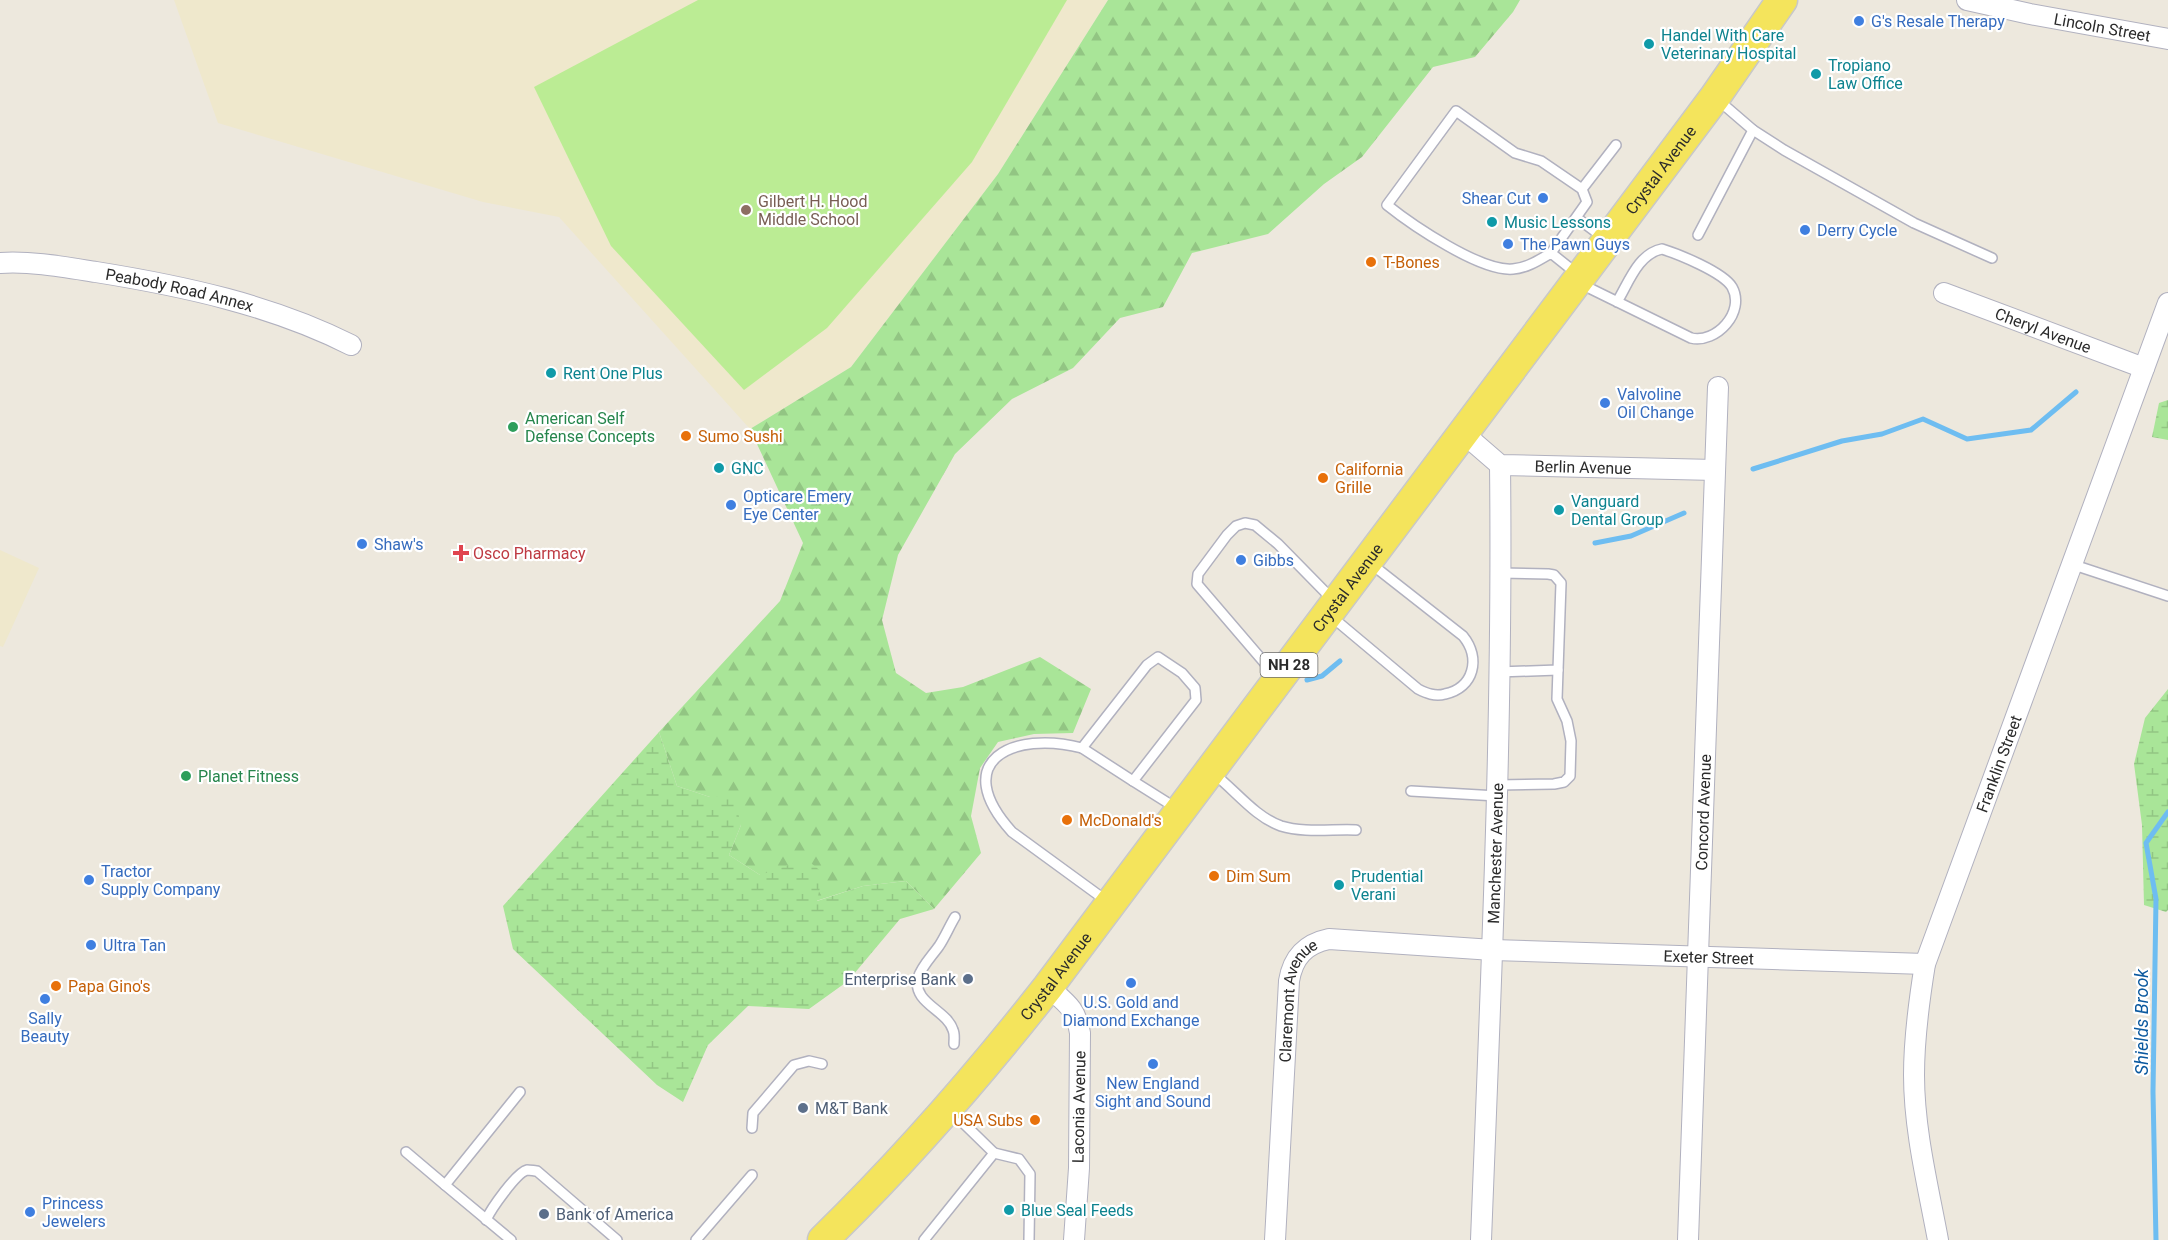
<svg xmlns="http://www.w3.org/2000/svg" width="2168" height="1240" font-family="Roboto,sans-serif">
<defs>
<pattern id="forest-firs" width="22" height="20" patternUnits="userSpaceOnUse" patternTransform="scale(1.5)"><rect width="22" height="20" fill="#a9e598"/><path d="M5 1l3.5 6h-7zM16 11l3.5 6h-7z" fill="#92c583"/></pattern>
<pattern id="wetland-marsh" width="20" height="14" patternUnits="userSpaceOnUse" patternTransform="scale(1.5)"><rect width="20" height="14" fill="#a9e598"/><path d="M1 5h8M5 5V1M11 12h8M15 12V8" fill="none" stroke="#92c583"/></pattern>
</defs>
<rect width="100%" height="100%" fill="#ede8dd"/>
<g fill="#efe8cc">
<polygon points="174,0 1108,0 998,174 851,367 750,429 559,217 483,202 218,123"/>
<polygon points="0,550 39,568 3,647 0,646"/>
</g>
<polygon fill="url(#forest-firs)" points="1108,0 1520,0 1513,12 1475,57 1433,67 1362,157 1324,184 1268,234 1192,253 1163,307 1120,318 1073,368 1012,399 955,454 898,555 882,620 896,673 926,693 963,687 1040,657 1091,689 1073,733 1034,734 998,742 980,768 971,816 981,853 934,909 906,881 863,886 816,901 760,875 729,855 741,825 710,797 677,786 659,732 780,601 803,543 750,429 851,367 998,174"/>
<g fill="url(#wetland-marsh)">
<polygon points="2168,400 2168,440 2152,437 2159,403"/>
<polygon points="2168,689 2168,910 2166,912 2144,905 2142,825 2134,764 2145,718"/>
<polygon points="659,732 677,786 710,797 734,796 741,825 729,855 760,875 806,859 823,873 817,901 863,886 906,881 934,909 900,919 848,981 809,1009 748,1006 708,1045 683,1102 657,1085 513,949 503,906"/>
</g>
<polygon fill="#bbec94" points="698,0 1067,0 972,162 827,328 744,390 611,246 534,87"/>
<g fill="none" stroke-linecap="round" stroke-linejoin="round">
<g stroke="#6ebdf1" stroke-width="5">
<polyline points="1753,469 1842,441 1882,434 1923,419 1967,439 2031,430 2076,392"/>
<polyline points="1595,543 1631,536 1684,513"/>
<polyline points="1307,680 1322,676 1340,661"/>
<polyline points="2156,1240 2153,1092 2156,899 2146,843 2168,812"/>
</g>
<defs>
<g id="service">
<polyline points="1717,99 1753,130 1784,150 1914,223 1992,258"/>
<polyline points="1582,189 1616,145"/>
<polyline points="1577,218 1604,238"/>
<polyline points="1698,235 1753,130"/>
<path d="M1551,253L1587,202L1582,189L1541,161L1515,153L1456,111L1387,205C1412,225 1481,272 1513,269C1527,268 1539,260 1551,253L1576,273"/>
<path d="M1581,284L1691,338C1716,344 1746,312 1732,287C1723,272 1678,254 1662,249C1638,254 1629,282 1617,302"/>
<polyline points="2071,564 2168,596"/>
<path d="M1332,617L1418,689C1426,693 1435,697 1445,694C1474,688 1481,658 1463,636L1370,563"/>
<polyline points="1498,672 1558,670 1561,583 1554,575 1548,574 1501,573"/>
<polyline points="1275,675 1197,584 1198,574 1227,535 1236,526 1245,523 1255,525 1278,544 1333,600"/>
<polyline points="1082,748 1133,781"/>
<path d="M1214,774C1235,790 1255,817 1281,826C1303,833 1332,829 1356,830"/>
<polyline points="1498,785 1554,784 1564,782 1570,776 1571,741 1567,721 1557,699 1558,670"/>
<polyline points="1411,791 1497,796"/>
<path d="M1108,902L1012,832C948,761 1013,730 1082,748L1147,665L1158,657L1182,673L1195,688L1196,700L1133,781L1176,808"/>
<path d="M954,1044C954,1040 955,1034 953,1030C947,1010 912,1003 918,978C921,967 932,956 939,946C945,937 949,927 955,917"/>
<polyline points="752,1128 753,1113 794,1065 809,1061 822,1064"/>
<polyline points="406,1152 445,1185"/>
<polyline points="994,1153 1019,1159 1030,1174 1029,1240"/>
<path d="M486,1220C491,1209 516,1173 527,1170C531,1170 534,1171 537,1171L617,1240"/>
<polyline points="511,1240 445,1185 520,1092"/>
<polyline points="696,1240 752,1175"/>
<polyline points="924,1240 994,1153 951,1111"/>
</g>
<g id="minor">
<path id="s1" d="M1967,0L2030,14L2168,39"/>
<path id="s2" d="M0,263C32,261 64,267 96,272C183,286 272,305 351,345"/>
<path id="s3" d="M1944,293L2144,368"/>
<path id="s4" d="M1463,433L1500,465L1715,470"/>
<path d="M1048,987C1066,1003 1076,1008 1080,1033L1079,1168L1074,1240"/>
<path id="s5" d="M1275,1240L1289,981C1293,957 1305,944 1329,939L1493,950L1925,964"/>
<path id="s6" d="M1481,1240C1491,982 1503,723 1500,465"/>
<path id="s7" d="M1688,1240L1718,387"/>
<path id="s8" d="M1938,1240C1928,1186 1914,1130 1914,1075C1914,1038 1919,1001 1925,964L2168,303"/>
</g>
<g id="primary">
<path id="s9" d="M823,1240C903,1162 978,1076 1048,987L1715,97L1782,0"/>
</g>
</defs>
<use href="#service" stroke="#b1b1bf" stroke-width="12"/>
<use href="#minor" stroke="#b1b1bf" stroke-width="22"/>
<use href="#primary" stroke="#c8c8c8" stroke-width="33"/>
<use href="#service" stroke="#fff" stroke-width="9"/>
<use href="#minor" stroke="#fff" stroke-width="20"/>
<use href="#primary" stroke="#f4e45c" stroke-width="30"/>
</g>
<g fill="#3f7fe0" stroke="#fff" stroke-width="2">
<circle cx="1859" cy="21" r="6"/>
<circle cx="1543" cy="198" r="6"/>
<circle cx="1805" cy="230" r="6"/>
<circle cx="1508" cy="244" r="6"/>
<circle cx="1605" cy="403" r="6"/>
<circle cx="731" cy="505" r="6"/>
<circle cx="362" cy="544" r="6"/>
<circle cx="1241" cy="560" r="6"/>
<circle cx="89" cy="880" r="6"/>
<circle cx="91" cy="945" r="6"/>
<circle cx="1131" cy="983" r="6"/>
<circle cx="45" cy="999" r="6"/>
<circle cx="1153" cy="1064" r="6"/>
<circle cx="30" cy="1212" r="6"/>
</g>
<g fill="#0f9aa8" stroke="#fff" stroke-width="2">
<circle cx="1649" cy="44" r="6"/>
<circle cx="1816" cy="74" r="6"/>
<circle cx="1492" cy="222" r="6"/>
<circle cx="551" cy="373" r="6"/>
<circle cx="719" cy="468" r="6"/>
<circle cx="1559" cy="510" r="6"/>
<circle cx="1339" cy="885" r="6"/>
<circle cx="1009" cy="1210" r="6"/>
</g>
<circle fill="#8d6e63" stroke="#fff" stroke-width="2" cx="746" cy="210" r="6"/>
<g fill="#e8710a" stroke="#fff" stroke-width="2">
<circle cx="1371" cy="262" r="6"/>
<circle cx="686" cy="436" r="6"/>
<circle cx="1323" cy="478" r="6"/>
<circle cx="1067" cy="820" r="6"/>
<circle cx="1214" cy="876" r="6"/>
<circle cx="56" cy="986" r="6"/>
<circle cx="1035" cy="1120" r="6"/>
</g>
<g fill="#2e9e5b" stroke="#fff" stroke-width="2">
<circle cx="513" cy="427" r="6"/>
<circle cx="186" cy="776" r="6"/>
</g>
<path fill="#e0444e" stroke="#fff" stroke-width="2" d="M458 544h6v6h6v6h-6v6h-6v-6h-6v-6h6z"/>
<g fill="#5c6f8a" stroke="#fff" stroke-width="2">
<circle cx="968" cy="979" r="6"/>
<circle cx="803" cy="1108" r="6"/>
<circle cx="544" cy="1214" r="6"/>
</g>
<g text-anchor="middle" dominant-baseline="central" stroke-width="4.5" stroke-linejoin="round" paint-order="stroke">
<rect fill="#fff" stroke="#6b6b6b" stroke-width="1.5" x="1260.5" y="653" width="57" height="24" rx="4.5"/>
<g font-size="15" font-weight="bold" fill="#2b2b2b">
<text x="1289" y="665">NH 28</text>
</g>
<g font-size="16" fill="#366cbe" stroke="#fff" text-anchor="start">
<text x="1871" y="21">G's Resale Therapy</text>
<text x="1531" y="198" text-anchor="end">Shear Cut</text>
<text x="1817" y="230">Derry Cycle</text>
<text x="1520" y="244">The Pawn Guys</text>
<text x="1617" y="394">Valvoline<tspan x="1617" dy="18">Oil Change</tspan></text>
<text x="743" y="496">Opticare Emery<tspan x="743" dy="18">Eye Center</tspan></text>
<text x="374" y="544">Shaw's</text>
<text x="1253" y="560">Gibbs</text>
<text x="101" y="871">Tractor<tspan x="101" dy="18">Supply Company</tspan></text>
<text x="103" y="945">Ultra Tan</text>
<text x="1131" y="1002" text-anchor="middle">U.S. Gold and<tspan x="1131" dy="18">Diamond Exchange</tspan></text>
<text x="45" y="1018" text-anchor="middle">Sally<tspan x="45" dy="18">Beauty</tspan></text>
<text x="1153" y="1083" text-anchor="middle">New England<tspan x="1153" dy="18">Sight and Sound</tspan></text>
<text x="42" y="1203">Princess<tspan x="42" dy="18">Jewelers</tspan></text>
</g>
<g font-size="16" fill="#2b2b2b" stroke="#fff">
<text stroke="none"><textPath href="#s1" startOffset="138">Lincoln Street</textPath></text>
<text stroke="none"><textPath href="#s9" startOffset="1360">Crystal Avenue</textPath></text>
<text stroke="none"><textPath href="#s2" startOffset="182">Peabody Road Annex</textPath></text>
<text stroke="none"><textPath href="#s3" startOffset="106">Cheryl Avenue</textPath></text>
<text stroke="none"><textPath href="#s4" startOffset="132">Berlin Avenue</textPath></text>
<text stroke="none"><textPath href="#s9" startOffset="838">Crystal Avenue</textPath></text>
<text stroke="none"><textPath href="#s8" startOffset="492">Franklin Street</textPath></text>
<text stroke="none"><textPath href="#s7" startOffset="428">Concord Avenue</textPath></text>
<text stroke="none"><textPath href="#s6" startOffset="387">Manchester Avenue</textPath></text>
<text stroke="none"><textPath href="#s5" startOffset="702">Exeter Street</textPath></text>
<text stroke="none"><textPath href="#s9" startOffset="352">Crystal Avenue</textPath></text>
<text stroke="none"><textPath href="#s5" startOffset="243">Claremont Avenue</textPath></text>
<text transform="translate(1079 1107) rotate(-89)">Laconia Avenue</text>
</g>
<g font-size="16" fill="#0d838f" stroke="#fff" text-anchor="start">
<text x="1661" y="35">Handel With Care<tspan x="1661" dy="18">Veterinary Hospital</tspan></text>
<text x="1828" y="65">Tropiano<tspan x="1828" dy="18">Law Office</tspan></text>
<text x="1504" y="222">Music Lessons</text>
<text x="563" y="373">Rent One Plus</text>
<text x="731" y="468">GNC</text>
<text x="1571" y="501">Vanguard<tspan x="1571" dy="18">Dental Group</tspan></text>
<text x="1351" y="876">Prudential<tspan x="1351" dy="18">Verani</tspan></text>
<text x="1021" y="1210">Blue Seal Feeds</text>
</g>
<g font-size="16" fill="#785e54" stroke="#fff" text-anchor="start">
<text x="758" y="201">Gilbert H. Hood<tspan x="758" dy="18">Middle School</tspan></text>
</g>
<g font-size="16" fill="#c56008" stroke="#fff" text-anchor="start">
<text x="1383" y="262">T-Bones</text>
<text x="698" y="436">Sumo Sushi</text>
<text x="1335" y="469">California<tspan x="1335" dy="18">Grille</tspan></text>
<text x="1079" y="820">McDonald's</text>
<text x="1226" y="876">Dim Sum</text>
<text x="68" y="986">Papa Gino's</text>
<text x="1023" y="1120" text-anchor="end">USA Subs</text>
</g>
<g font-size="16" fill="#27864d" stroke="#fff" text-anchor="start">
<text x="525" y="418">American Self<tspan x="525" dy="18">Defense Concepts</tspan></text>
<text x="198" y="776">Planet Fitness</text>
</g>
<g font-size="16" fill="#be3a42" stroke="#fff" text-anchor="start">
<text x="473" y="553">Osco Pharmacy</text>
</g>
<g font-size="16" fill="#4e5e75" stroke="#fff" text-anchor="start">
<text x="956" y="979" text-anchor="end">Enterprise Bank</text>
<text x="815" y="1108">M&amp;T Bank</text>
<text x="556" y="1214">Bank of America</text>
</g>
<g font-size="18" font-style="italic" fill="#0b599f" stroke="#fff">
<text transform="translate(2141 1022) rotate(-90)">Shields Brook</text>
</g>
</g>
</svg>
